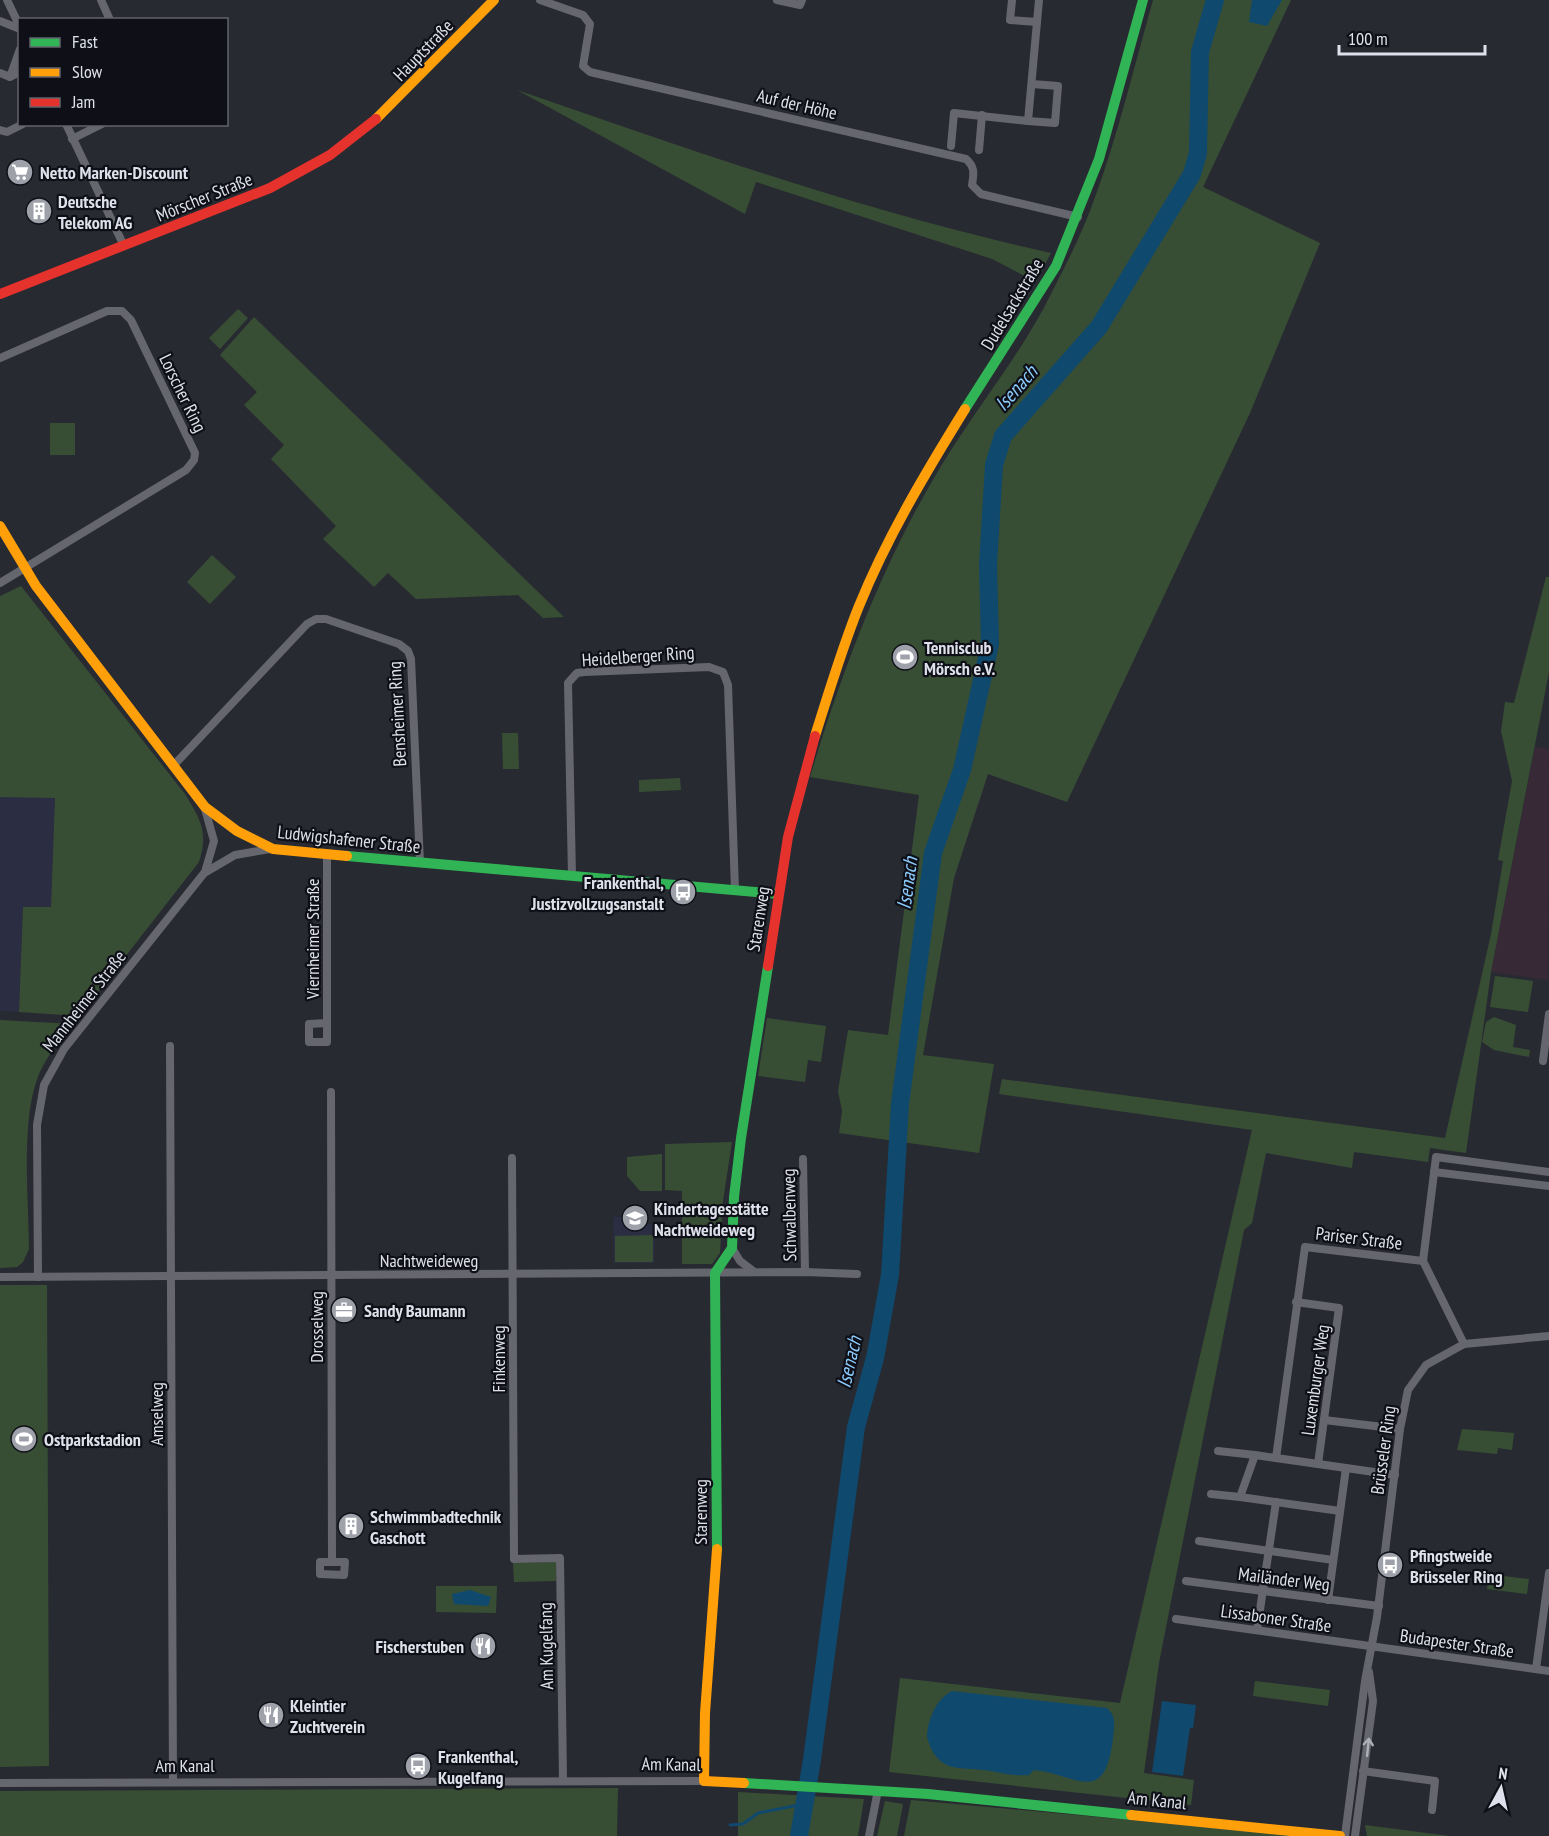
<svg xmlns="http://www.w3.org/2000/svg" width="1549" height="1836" font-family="'PT Sans Narrow',sans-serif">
<rect width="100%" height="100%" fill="#282a32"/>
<polygon fill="#372935" points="1535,747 1549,749 1548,980 1491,972"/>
<g fill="#2b2e42">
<polygon points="0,797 55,797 51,907 23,907 19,1012 0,1011"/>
<polygon points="613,1217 625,1217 625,1222 655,1225 654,1263 614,1263"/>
</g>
<g fill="#384e34">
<path d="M1153,0H1291L1203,187L1320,243L1250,413L1067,802L988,774L954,878L923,1055L994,1064L979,1153L839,1133L842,1111L838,1091L848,1030L888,1035L919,795L810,777C843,668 882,564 941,466C977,407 1023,352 1053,290C1068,261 1083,231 1094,200C1118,135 1134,67 1153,0Z"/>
<path d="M517,90C693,151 869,213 1051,253L1036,282L992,259L756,182L745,214Z"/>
<polygon points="238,309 248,318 220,349 209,338"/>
<polygon points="254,317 564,617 543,618 518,595 416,599 388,573 374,587 323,539 336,526 271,459 284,445 244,405 257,392 220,355"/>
<rect x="50" y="423" width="25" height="32"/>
<polygon points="212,555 236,577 210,604 187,582"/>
<polygon points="1546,577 1549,577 1549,672 1491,972 1466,1153 1430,1148 1428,1162 1354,1152 1352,1168 1266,1153 1252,1223 1244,1230 1159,1663 1144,1773 1194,1780 1191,1805 889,1772 900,1678 1120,1703 1252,1130 999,1094 1002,1079 1445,1138 1491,934 1503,861 1498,860 1512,781 1501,731 1505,702 1514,703"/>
<path d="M21,586L185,794C200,819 209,832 199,862L79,1016L19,1012L23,907H51L55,798L0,797V596Z"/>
<polygon points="502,733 518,733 519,769 503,769"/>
<polygon points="680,778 681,790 639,792 639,780"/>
<polygon points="1495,976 1533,981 1528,1012 1490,1007"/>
<polygon points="1494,1017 1516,1025 1513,1047 1530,1050 1529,1057 1494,1050 1482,1042 1486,1022"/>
<polygon points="767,1018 826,1026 821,1062 808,1060 805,1082 758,1076"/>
<path d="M0,1020L73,1024C61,1040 47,1055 39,1074C20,1120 29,1198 29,1249L23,1262L17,1267L0,1268Z"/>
<polygon points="732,1142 723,1201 720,1253 712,1264 682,1264 682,1191 665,1190 665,1144"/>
<polygon points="662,1154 662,1191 640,1191 627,1176 627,1157"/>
<polygon points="653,1235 653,1262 615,1262 615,1236"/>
<polygon points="0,1285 47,1285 49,1766 0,1767"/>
<polygon points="1462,1429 1514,1433 1512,1450 1498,1448 1497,1454 1457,1450"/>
<polygon points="556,1562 556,1581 514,1582 513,1563"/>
<polygon points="1495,1575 1529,1579 1527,1594 1487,1589 1488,1579"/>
<polygon points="436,1586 497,1586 496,1613 436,1612"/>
<polygon points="1255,1681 1330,1690 1328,1706 1253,1696"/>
<polygon points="618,1788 617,1836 0,1836 0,1791"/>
<polygon points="738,1792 864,1799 858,1836 738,1836"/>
<polygon points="911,1800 1306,1836 904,1836"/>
<polygon points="885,1801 903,1804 897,1836 877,1836"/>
<polygon points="1365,1825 1450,1836 1367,1836"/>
</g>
<g fill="#0f496e">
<polygon points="1252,0 1282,0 1267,26 1249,22"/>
<polygon points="470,1590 491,1597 488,1606 454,1604 452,1594"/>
<path d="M952,1691L1107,1708C1117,1717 1114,1726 1113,1738C1105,1808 1076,1774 1034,1770L1029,1775C1015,1776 1005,1774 991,1771C962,1766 938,1776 927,1737C928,1719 936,1699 952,1691Z"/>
<polygon points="1162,1701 1196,1705 1193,1728 1190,1728 1183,1776 1152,1772"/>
</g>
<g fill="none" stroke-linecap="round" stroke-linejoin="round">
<polyline stroke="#0f496e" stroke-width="3" points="730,1825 743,1824 758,1813 804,1804"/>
<polyline stroke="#0f496e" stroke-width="18" points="799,1836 812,1760 856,1427 875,1358 890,1275 900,1104 933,853 962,770 990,644 988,565 994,465 1003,436 1099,327 1192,174 1198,153 1200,52 1215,0"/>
<g stroke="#66676e" stroke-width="8">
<polyline points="7,0 20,27"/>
<polyline points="101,0 110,20"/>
<path d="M540,0L583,15L590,24L583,66L590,72L966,159C975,167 974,173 972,185L981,194L1078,217"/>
<polyline points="777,0 800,5 802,0"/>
<polyline points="1012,0 1010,20 1037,22"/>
<polyline points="0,21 20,29"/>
<polyline points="0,73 10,77 20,72"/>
<polyline points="10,77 20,49"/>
<polyline points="1028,121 1055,123 1058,86 1032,84"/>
<polyline points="66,124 124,246"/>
<polyline points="0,130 7,132 23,124"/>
<polyline points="72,139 102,124"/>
<polyline points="951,146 954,113 1028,121 1039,0"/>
<polyline points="979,150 982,115"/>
<polyline points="0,358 107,311 122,311 131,320 195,453 194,460 186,470 0,583"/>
<polyline points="173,766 307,624 316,619 326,619 399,644 408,651 411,659 420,863"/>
<polyline points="206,872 235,855 270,849"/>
<polyline points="572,876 568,683 577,673 584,672 709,667 723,672 728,685 735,890"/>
<polyline points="327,1023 309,1024 309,1042 327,1042 327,854"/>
<polyline points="170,1046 173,1782"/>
<polyline points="1543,1061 1549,1014"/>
<polyline points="331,1092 332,1562 320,1562 320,1574 344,1575 345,1562 332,1562"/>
<polyline points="512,1158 514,1559 560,1558 563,1780"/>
<polyline points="803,1159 805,1272"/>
<polyline points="1434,1172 1549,1186"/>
<polyline points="732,1248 740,1261 753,1271"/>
<polyline points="1423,1261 1436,1157 1549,1172"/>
<polyline points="0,1277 805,1272 857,1274"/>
<polyline points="38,1277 37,1125 44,1085 64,1049 205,872 214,841 205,809"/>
<polyline points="1296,1302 1339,1308 1318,1464"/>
<polyline points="1324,1420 1400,1429"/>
<polyline points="1255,1455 1395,1475"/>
<polyline points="1276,1458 1305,1247 1423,1261 1464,1344"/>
<polyline points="1211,1494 1240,1497 1255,1455 1218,1451"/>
<polyline points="1240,1497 1340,1511"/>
<polyline points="1199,1541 1333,1560"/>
<polyline points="1186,1581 1379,1606"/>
<polyline points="1328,1600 1346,1468"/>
<polyline points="1176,1619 1549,1671"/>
<polyline points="1257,1630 1276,1502"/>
<polyline points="1536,1669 1549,1573"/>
<polyline points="1363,1771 1435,1781 1432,1810"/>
<polyline points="0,1783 704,1781"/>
<polyline points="869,1836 878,1790"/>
<polyline points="1345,1836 1365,1681 1377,1617 1400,1429 1408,1390 1426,1365 1464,1344 1549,1336"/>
<polyline points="1355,1836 1373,1701 1369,1672"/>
</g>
<g stroke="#30b455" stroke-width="10">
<polyline points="965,409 1056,266 1099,159 1143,0"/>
<polyline points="347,856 778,894"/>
<polyline points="717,1549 715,1273 732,1248 734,1197 741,1138 768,966"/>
<polyline points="744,1783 928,1794 1131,1815"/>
</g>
<g stroke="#ff9f0a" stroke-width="10">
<polyline points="376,119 494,0"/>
<polyline points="0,526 36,586 205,807 237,831 273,849 347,856"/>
<path d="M815,736C829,692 842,648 859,606C887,537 926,472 965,409"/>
<polyline points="717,1549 705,1713 704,1781 744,1783"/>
<polyline points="1131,1815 1340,1836"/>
</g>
<g stroke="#e5322d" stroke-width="10">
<polyline points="0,294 270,188 330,155 376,119"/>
<polyline points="768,966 788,837 815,736"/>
</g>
</g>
<defs><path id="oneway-shaft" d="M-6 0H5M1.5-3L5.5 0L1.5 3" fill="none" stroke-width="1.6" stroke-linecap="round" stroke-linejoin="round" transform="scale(1.5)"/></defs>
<use stroke="#aeb0b9" href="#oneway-shaft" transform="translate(1368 1747) rotate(-84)"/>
<defs>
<symbol id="supermarket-disc" viewBox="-11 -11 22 22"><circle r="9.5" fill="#9ea0aa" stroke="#0f1017"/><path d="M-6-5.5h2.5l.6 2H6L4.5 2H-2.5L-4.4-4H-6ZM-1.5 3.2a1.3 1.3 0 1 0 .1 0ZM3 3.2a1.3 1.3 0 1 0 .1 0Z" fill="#fff"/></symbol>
<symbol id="building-disc" viewBox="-11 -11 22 22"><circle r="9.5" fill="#9ea0aa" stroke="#0f1017"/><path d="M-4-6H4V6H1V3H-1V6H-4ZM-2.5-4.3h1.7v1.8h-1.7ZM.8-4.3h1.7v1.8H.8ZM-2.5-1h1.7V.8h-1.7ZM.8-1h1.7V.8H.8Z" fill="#fff"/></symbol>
<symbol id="stadium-disc" viewBox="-11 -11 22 22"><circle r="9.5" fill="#9ea0aa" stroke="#0f1017"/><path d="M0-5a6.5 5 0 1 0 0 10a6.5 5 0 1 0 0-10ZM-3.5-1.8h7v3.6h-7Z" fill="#fff"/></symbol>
<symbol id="bus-disc" viewBox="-11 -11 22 22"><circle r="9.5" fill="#9ea0aa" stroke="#0f1017"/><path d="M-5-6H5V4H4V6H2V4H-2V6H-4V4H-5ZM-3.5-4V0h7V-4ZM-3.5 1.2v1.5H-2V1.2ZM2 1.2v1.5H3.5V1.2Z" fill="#fff"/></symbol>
<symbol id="school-disc" viewBox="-11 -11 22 22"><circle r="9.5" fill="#9ea0aa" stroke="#0f1017"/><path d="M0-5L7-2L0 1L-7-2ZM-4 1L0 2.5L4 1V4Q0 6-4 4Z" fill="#fff"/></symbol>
<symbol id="office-disc" viewBox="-11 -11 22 22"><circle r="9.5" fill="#9ea0aa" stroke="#0f1017"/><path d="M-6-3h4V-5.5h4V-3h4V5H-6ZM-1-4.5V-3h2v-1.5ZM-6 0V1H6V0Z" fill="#fff"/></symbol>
<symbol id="restaurant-disc" viewBox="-11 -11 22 22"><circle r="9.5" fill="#9ea0aa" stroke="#0f1017"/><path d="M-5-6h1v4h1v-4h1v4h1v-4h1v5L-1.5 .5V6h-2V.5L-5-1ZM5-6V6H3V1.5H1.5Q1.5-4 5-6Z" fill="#fff"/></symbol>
</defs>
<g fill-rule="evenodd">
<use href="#supermarket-disc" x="5" y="157" width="30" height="30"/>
<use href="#building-disc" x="24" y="196" width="30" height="30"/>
<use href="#stadium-disc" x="890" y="642" width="30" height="30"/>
<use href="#bus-disc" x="668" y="877" width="30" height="30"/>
<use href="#school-disc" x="620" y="1203" width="30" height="30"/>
<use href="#office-disc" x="329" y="1295" width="30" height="30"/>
<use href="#stadium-disc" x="9" y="1424" width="30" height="30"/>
<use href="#building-disc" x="336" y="1511" width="30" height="30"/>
<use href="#bus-disc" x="1375" y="1550" width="30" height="30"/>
<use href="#restaurant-disc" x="468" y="1631" width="30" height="30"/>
<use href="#restaurant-disc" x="256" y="1700" width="30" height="30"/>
<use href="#bus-disc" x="403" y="1751" width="30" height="30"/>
</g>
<g text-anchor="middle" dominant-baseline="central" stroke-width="4.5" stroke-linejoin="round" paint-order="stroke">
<g font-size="18" fill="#dee0eb" stroke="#0f1017">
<text transform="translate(423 50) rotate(-46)">Hauptstraße</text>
<text transform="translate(797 104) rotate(13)">Auf der Höhe</text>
<text transform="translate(204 197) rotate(-22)">Mörscher Straße</text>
<text transform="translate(1012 304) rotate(-59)">Dudelsackstraße</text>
<text transform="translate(183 393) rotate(64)">Lorscher Ring</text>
<text transform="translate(638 656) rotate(-4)">Heidelberger Ring</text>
<text transform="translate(397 714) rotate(-93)">Bensheimer Ring</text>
<text transform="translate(349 839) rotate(6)">Ludwigshafener Straße</text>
<text transform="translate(758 919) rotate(-81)">Starenweg</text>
<text transform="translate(312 939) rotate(-90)">Viernheimer Straße</text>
<text transform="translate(84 1001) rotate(-52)">Mannheimer Straße</text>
<text transform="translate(789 1215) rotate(-91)">Schwalbenweg</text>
<text transform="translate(1359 1238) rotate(7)">Pariser Straße</text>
<text x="429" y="1260">Nachtweideweg</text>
<text transform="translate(316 1327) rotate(-90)">Drosselweg</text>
<text transform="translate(498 1359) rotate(-90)">Finkenweg</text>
<text transform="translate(1315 1380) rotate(-82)">Luxemburger Weg</text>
<text transform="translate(156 1414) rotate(-90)">Amselweg</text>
<text transform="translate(1383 1450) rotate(-82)">Brüsseler Ring</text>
<text transform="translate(700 1512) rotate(-90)">Starenweg</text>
<text transform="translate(1284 1579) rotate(7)">Mailänder Weg</text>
<text transform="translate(1276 1618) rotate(8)">Lissaboner Straße</text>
<text transform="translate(1457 1643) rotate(8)">Budapester Straße</text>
<text transform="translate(546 1646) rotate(-91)">Am Kugelfang</text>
<text transform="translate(671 1764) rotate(1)">Am Kanal</text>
<text x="185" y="1765">Am Kanal</text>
<text transform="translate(1157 1800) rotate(6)">Am Kanal</text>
</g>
<g font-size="18" font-weight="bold" fill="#dee0eb" stroke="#0f1017" text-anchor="start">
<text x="40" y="172">Netto Marken-Discount</text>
<text x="58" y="201">Deutsche<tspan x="58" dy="21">Telekom AG</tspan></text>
<text x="924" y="647">Tennisclub<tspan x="924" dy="21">Mörsch e.V.</tspan></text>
<text x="664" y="882" text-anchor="end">Frankenthal,<tspan x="664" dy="21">Justizvollzugsanstalt</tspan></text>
<text x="654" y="1208">Kindertagesstätte<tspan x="654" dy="21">Nachtweideweg</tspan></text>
<text x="364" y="1310">Sandy Baumann</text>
<text x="44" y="1439">Ostparkstadion</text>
<text x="370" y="1516">Schwimmbadtechnik<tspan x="370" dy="21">Gaschott</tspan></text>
<text x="1410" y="1555">Pfingstweide<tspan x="1410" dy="21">Brüsseler Ring</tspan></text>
<text x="464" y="1646" text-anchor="end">Fischerstuben</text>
<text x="290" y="1705">Kleintier<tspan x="290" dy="21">Zuchtverein</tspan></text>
<text x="438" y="1756">Frankenthal,<tspan x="438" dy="21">Kugelfang</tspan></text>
</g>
<g font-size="20" font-style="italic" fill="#8cccfe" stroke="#0f1017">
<text transform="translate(1016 388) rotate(-49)">Isenach</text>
<text transform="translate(907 883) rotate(-82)">Isenach</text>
<text transform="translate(849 1362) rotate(-77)">Isenach</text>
</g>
</g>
<rect x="18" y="18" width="210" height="108" fill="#0f1017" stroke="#62636c" stroke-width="1.5"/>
<rect x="30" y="38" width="30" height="9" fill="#30b455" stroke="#62636c" stroke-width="1.5"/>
<text x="72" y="48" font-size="18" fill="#dee0eb">Fast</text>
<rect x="30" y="68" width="30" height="9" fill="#ff9f0a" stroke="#62636c" stroke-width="1.5"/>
<text x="72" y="78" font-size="18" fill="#dee0eb">Slow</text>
<rect x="30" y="98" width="30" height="9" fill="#e5322d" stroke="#62636c" stroke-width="1.5"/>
<text x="72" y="108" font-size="18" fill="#dee0eb">Jam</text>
<g transform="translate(1501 1788) rotate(8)" stroke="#0f1017" stroke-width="4.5" paint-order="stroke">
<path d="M0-4.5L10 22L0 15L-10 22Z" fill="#dee0eb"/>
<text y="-9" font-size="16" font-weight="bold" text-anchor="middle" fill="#dee0eb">N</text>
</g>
<path d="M1339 45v9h146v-9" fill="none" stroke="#dee0eb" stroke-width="3"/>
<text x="1348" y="45" font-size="18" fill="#dee0eb" stroke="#0f1017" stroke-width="4.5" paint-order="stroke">100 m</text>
</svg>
